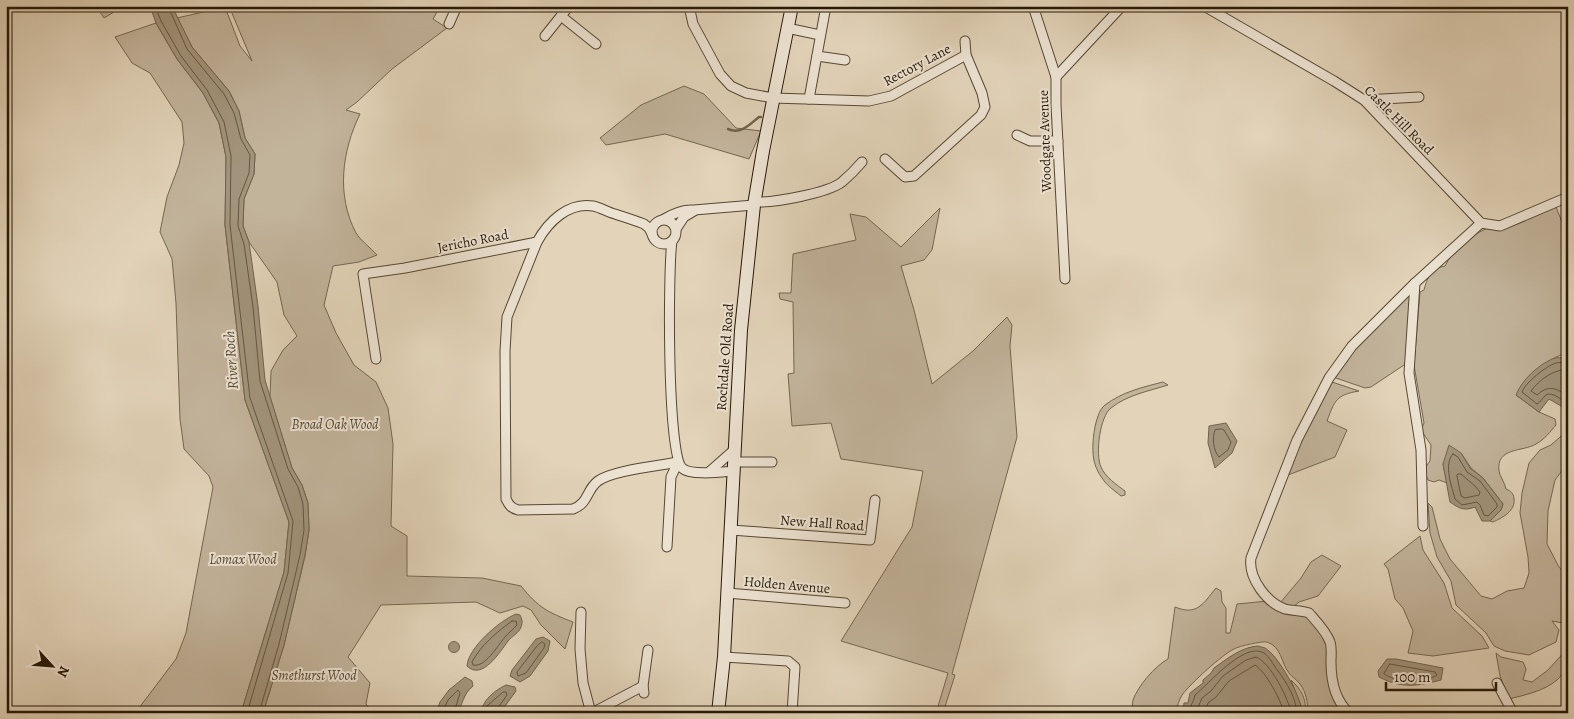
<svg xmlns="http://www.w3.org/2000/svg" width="1574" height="719" font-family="Alegreya,serif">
<rect width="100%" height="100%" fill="#e2d3b9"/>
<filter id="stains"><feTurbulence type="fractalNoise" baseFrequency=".004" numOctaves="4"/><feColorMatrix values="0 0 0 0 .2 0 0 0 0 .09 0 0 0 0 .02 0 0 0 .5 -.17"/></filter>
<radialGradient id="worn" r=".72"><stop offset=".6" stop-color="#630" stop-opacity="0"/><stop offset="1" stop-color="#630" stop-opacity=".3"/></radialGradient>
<g fill="#c2b39b" stroke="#746650">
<polygon points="96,6 124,6 104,18"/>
<path d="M229,6H429L437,12L433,19L447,28L392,69L357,102L346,110L360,114C342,151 336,195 356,233C361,241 371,248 377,255L359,262L333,266L324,305L336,333L354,365L376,382L388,408L393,444L391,526L407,536V576L482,578L521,586C539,608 547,612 573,622L565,649L541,625L531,610L523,606L500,613L476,602L381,605L348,657L370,683L366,704L374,713H263L284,645L305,556L309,530L308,503L302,485L292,468L270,397L271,371L283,350L297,336L284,315L277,282L249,242L243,226L244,199L254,174L255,154L245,138L239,111L229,91L192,47L177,18L225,7L240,46L252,61Z"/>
<polygon points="156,23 177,59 203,93 219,123 226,157 225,225 245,400 289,522 284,572 241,713 133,713 139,708 176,659 186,633 213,487 209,476 184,449 180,419 176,303 172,259 160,232 167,197 179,165 184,143 182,122 150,73 132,63 115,37"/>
<polygon points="684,86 704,94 736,128 761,131 749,159 665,134 606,145 600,138 641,105"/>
<path d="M1556,207L1568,237V352L1554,358L1516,395L1539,412L1555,419L1556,425C1550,432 1545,439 1536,444C1523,452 1496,447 1499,471C1500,477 1505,483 1506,489C1511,491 1513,493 1514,498C1516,511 1502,518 1493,522L1490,521L1501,510L1503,504L1483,478L1471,468L1461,453L1443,464L1447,483L1439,480L1434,482L1428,480L1425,472L1427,465L1430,461L1431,445L1421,430L1424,423L1414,365L1420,292L1424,290C1427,278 1431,268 1445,266C1465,225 1517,219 1556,207Z"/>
<polygon points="940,208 932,250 924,260 901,266 914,310 932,384 973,351 1007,317 1012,325 1010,346 1017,437 952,674 955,675 943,713 936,713 948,673 841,641 912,527 923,471 841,459 831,423 792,426 788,374 794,373 793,302 780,299 779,293 791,293 793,254 856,240 850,214 866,217 901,247"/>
<polygon points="1413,293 1407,363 1371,387 1365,388 1333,377 1351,352 1408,294"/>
<path d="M1163,382L1168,385C1149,391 1127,395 1111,408C1100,416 1095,454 1101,467C1105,477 1117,485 1125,491V495L1121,496C1115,491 1106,485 1102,478C1099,474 1096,468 1095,464C1090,451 1094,413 1105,405C1122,392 1143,387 1163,382Z"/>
<path d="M1332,382L1359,391C1336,395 1335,400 1327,421L1347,430L1335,457L1288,475L1297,448Z"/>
<polygon points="1568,430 1568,463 1555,480 1548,511 1547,544 1559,567 1568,577 1568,624 1552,621 1559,630 1556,642 1529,655 1505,651 1494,646 1486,633 1456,605 1451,581 1437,557 1430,533 1428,503 1432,507 1440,539 1450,559 1481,596 1492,599 1507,591 1524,588 1529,573 1528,557 1520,513 1522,493 1529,463 1540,450 1551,445"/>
<polygon points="1420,536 1423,550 1444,583 1452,608 1482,636 1489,648 1433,656 1408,653 1413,631 1403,608 1395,599 1388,569 1384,564"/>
<polygon points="1322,555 1341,566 1318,596 1299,602 1293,607 1280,603 1301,578 1311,562"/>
<path d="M1216,588L1221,591L1222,602L1226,608V633H1230L1237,604L1268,601L1304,614L1327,640L1328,658L1345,713H1308C1308,703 1306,692 1300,684C1297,680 1292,677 1289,673C1281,663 1282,647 1267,642C1262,641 1239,646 1234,649C1223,654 1190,684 1182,695C1179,700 1177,706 1176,713H1132C1133,709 1132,704 1133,700C1138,686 1155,666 1168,659L1175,607C1197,616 1203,604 1216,588Z"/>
<path d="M1568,648V668C1563,671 1562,676 1557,680C1544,691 1525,695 1509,699L1500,676L1496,653L1501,657L1523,662L1526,669L1523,680L1532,682L1548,670Z"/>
<path d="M1291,680C1301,689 1307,699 1305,713H1302V709Z"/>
</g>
<g fill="#a2947c" stroke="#70634d">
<polygon points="150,6 172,6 192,47 229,91 239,111 245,138 255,154 254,174 244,199 243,226 249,242 258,306 265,380 292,468 302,485 308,503 309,530 305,555 284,645 263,713 241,713 284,572 289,522 245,400 225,225 226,157 219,123 203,93 177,59 156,23"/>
<path d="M1568,357V410L1549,399L1539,412L1516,395C1522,380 1537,366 1552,359C1556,357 1563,358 1568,357Z"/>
<polygon points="1226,423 1237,441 1232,453 1215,468 1208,443 1209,426"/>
<path d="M1449,445L1461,453L1470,468L1483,478L1503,504L1501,510L1490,521H1482L1475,507C1464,511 1460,509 1450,502L1443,464Z"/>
<path d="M516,614L520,615C522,619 523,622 521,627C519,633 512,636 508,641C500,652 482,681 467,666C468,648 499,621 516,614Z"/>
<polygon points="543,637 550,641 548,651 530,676 520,682 510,676 512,670 536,639"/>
<circle cx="454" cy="647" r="5.5"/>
<path d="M1258,646C1260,647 1263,647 1265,648C1278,655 1302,698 1302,713H1183L1184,703H1188L1190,693L1203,683V680L1211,673L1214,668C1227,659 1241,647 1258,646Z"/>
<path d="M1387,659H1396L1443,668L1441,680C1418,686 1402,689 1379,677L1378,671Z"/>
<path d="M465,677L472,681L473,686C462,695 464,704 456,713H436L440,702L449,690Z"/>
<path d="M506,685L515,687L516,691L500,713H483C479,702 497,689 506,685Z"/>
</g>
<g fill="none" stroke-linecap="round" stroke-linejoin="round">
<g stroke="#645641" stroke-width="1">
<polyline points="155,6 161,21 181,56 207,90 224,122 231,156 230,225 250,398 293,521 288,573 247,713"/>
<polyline points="168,6 187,49 224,94 234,113 241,139 250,155 249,173 239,199 238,226 244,244 253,307 260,381 288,469 298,487 303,504 304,530 300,555 279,644 259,713"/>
<path d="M1568,362C1564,363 1559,362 1556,363C1546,366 1525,383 1522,392L1537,404C1541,402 1542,398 1546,395C1553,391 1563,401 1568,405"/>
<path d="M1568,369C1553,370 1540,379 1531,391L1537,395C1548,385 1556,387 1568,397"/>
<path d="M1222,429L1224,430L1231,442L1228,450L1219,457C1213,450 1212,438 1215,430Z"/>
<path d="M1453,454L1458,457L1467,472L1480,481L1497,504V507L1488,516L1484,515L1480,505L1477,502L1462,505L1455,499C1452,487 1443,464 1453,454Z"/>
<polygon points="1458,474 1461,474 1475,486 1480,492 1479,495 1465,498 1461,496 1457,476"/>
<path d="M512,621H516L517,625C513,630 509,632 505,637C498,645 485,668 473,665L472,662C481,645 497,632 512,621Z"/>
<polygon points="542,642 545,644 544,648 526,673 518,676 517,672 537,646"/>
<path d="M1390,664L1435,672L1437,675C1423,684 1398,683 1384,674Z"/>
<polyline points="442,713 448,700 458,690 460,693 454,713"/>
<polyline points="487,713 487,706 503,692 506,692 507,695 497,709 496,713"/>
<path d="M1188,713C1189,706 1194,703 1195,695C1208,685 1244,641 1264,653C1270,657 1273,665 1278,671C1287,683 1296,698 1297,713"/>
<path d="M1194,713L1198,707L1202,698L1211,691L1223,676L1246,660L1256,657C1270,662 1289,699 1291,713"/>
<path d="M1204,713L1208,703L1216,697L1229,681L1255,665C1266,672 1281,700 1284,713"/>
</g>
<path stroke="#70634d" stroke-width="2.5" d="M728,129C741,135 750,124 759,117H761"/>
<defs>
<g id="minor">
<polyline points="689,6 693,24 720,74 731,86 746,93 773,98 869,101 891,96 966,55 982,93 985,107 981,115 914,176 905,177 885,159"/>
<polyline points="1033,6 1056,77 1056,105 1065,279"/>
<polyline points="1204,6 1334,81 1364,100 1481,223 1500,226 1568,197"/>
<polyline points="561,16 596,44"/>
<polyline points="449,24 457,6"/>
<polyline points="787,28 820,35"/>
<polyline points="545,36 569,6"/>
<polyline points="965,41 966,55"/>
<polyline points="817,56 845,60"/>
<polyline points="1056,77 1122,6"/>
<polyline points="809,99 826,6"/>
<polyline points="1364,100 1419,97"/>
<polyline points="1017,135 1030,141 1058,141"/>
<path d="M755,202C774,203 828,193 842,182C849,176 856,169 862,162"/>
<path d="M664,219C674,213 683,209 694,210L754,205"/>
<circle cx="664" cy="232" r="12"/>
<polyline points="676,229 684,217 694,211"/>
<path d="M652,234L649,228L644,224C634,220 624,217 615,214C607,212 600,207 593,206C568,202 548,222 537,242L507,317L505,351L506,499C509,505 511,508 518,510L573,509C589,503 586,490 598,481C613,470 659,466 678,462"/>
<path d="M672,241C668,269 667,453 682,468C690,476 722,472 734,471"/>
<polyline points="1415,283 1409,373 1421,450 1423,526"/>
<polyline points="376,359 363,274 405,268 537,242"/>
<polyline points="734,462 772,462"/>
<polyline points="709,472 735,449"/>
<polyline points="731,530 870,540 875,500"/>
<polyline points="667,547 671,477 678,462"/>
<polyline points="727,593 845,603"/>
<polyline points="581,612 580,649 583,683 591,713"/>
<polyline points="724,657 788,661 795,667 792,713"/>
<polyline points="1497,683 1513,713"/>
<polyline points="644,693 643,686 648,650"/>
<polyline points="592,713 643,686"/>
<path d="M1349,713C1335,700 1331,680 1331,662C1331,655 1332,647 1330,642C1326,631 1316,621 1309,613C1301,610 1293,611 1285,609C1267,603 1248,578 1251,558L1297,440L1329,378L1352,346L1415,283L1481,223"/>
</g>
<polyline id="secondary" points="718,713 724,657 741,330 754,205 763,151 792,6"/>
</defs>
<use href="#minor" stroke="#554833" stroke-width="11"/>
<use href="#secondary" stroke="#261906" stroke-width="14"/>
<use href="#minor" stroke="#ece2d2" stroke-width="9"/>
<use href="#secondary" stroke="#ece2d2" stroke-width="12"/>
</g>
<g text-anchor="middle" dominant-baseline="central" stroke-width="4" stroke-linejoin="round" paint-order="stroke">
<g font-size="14" fill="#261906" stroke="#ece2d2">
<text transform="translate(917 65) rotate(-28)">Rectory Lane</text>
<text transform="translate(1399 120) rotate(45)">Castle Hill Road</text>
<text transform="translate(1045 141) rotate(-92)">Woodgate Avenue</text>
<text transform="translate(473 241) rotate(-11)">Jericho Road</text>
<text transform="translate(725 357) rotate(-86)">Rochdale Old Road</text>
<text transform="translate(822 523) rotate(4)">New Hall Road</text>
<text transform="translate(787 585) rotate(5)">Holden Avenue</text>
</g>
<g font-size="14" font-style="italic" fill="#554733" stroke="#ece2d2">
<text x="335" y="424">Broad Oak Wood</text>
<text x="243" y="559">Lomax Wood</text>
<text x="314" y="675">Smethurst Wood</text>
</g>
<g font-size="15" font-style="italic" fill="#584a35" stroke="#ece2d2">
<text transform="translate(231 360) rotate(-94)">River Roch</text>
</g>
</g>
<rect width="1574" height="719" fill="none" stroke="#e2d3b9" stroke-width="25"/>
<rect x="8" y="8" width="1559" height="704" fill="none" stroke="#261906" stroke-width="2.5"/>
<rect x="12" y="12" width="1549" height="694" fill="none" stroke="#261906"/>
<g transform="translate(52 666) rotate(116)" stroke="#ece2d2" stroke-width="4" paint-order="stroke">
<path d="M0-4L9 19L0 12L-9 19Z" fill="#261906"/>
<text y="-8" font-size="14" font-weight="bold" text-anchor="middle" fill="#261906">N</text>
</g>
<path d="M1386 682v8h110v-8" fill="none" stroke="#261906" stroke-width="2.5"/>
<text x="1394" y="682" font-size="15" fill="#261906" stroke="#ece2d2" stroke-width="4" paint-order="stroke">100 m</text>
<rect width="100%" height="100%" filter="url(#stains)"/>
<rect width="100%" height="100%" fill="url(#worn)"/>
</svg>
